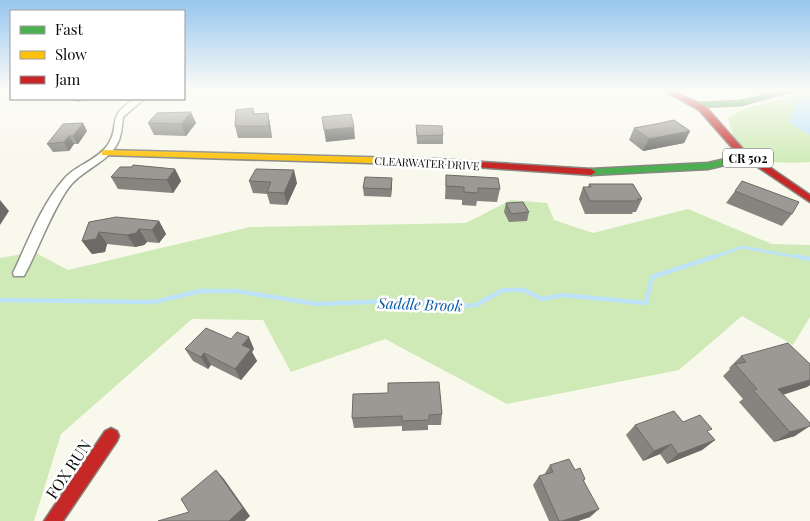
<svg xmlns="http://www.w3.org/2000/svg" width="810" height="521" font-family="'Playfair Display',serif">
<rect width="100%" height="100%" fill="#f9f8ed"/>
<g fill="#cfeab7">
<path d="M810,92V162C770,164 737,164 728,118L746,108Z"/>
<polygon points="511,200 547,203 554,220 593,233 688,209 772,244 810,245 810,317 793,345 742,316 679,370 507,404 385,339 291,372 263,320 192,319 61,434 34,521 0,521 0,258 34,252 68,270 250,227 466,223"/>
</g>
<polygon fill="#bee2f8" points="810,95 810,135 789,123 796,101"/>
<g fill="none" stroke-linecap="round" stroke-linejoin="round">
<polyline stroke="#bee2f8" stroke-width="3" points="713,258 741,247 803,258"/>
<g stroke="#bee2f8" stroke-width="4.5">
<polyline points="796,256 810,259"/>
<polyline points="0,300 154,302 201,291 236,291 317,304 394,301 428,302 455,306 476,305 503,290 524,290 542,299 563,295 646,303 652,277 716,256"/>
</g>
<defs>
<path id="street" d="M135,99H144L123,117C122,124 122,132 119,140C110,163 81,169 67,190C49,217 39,248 24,276H14L13,273C28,242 41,205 64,179C76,165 96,161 107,146C122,125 104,117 135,99Z"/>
<g id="fast">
<polygon points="781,91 792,91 741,105 698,107 694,105 698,103 741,101"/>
<polygon points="747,154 751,157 750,159 708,169 591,175 586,172 591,169 708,163"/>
</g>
<polygon id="slow" points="105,150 435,159 439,162 435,165 102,155 102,151"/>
<g id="jam">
<polygon points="665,91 673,91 705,106 743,149 810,195 810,202 737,153 699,110"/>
<polygon points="435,159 591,169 596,172 591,175 432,164 432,160"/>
<polygon points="111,428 117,431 119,436 117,441 63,521 44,521 105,431"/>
</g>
</defs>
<use href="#street" stroke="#92918c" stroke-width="3"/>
<use href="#fast" stroke="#888883" stroke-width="3"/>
<use href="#slow" stroke="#888883" stroke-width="3"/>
<use href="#jam" stroke="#888883" stroke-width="3"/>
<use href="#street" fill="#fefefc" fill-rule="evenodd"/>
<use href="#fast" fill="#4caf50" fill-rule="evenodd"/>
<use href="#slow" fill="#ffc107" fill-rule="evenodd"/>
<use href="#jam" fill="#c62828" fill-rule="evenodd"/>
</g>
<g fill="#85847e">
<polygon points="184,91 192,91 190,93 184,93"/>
<polygon points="62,99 84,99 79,102"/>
<polygon points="253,108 255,114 268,113 270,124 272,138 238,138 235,126"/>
<polygon points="83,123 87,131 78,144 74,144 69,151 53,152 47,144"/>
<polygon points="148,123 196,123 186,136 154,135"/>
<polygon points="656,124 690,131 684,143 643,151 629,140 634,128"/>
<polygon points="416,125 443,135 443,144 417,144"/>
<polygon points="175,169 181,181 173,193 118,189 111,177"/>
<polygon points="446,175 500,189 497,202 477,201 476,206 462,205 462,200 445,199"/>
<polygon points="392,178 392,186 391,197 364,196 363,188"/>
<polygon points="249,181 297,183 287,205 270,204 267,194 253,193"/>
<polygon points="589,184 642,199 636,212 633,212 632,214 585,214 579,199 583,187 588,187"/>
<polygon points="735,191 792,214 782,226 726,203"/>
<polygon points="506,203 529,212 527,221 509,222 504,212"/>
<polygon points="159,221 166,234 159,243 147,242 144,245 135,247 107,244 105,252 92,254 82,241 89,222"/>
<polygon points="185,349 254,349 252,352 257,361 241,380 211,365 208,369 193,361"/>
<polygon points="741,356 810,364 810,385 807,387 783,395 795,436 774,442 739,402 743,399 723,376 730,369 729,368"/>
<polygon points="442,414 441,425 428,425 428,430 402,431 402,426 354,428 352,418"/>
<polygon points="683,422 708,432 715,440 702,450 667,464 660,454 643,461 626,435 635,425"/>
<polygon points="550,465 575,470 585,479 584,481 590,517 578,521 549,521 533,485 539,476 544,475"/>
</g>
<g fill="#6c6b67">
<polygon points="77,99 84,99 79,102"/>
<polygon points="191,112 196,123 186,136 181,124"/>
<polygon points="268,113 270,124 272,138 269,126"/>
<polygon points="83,123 87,131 78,144 73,136"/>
<polygon points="354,127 355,139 326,142 324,130"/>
<polygon points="690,131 684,143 643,151 649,139"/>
<polygon points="69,136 74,144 69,151 64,142"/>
<polygon points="175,169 181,181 173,193 167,180"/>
<polygon points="294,170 297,183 287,205 284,193"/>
<polygon points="392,178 392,186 391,197 391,189"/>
<polygon points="0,200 9,211 0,225"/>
<polygon points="159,221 166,234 159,243 152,230"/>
<polygon points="139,229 147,242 144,245 135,247 127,235"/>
<polygon points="99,232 107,244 105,252 92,254 82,241"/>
<polygon points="249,337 254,349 252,352 257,361 241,380 235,369 242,345"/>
<polygon points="204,353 211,365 208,369 201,357"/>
<polygon points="810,380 810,385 807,387 764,400 778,389"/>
<polygon points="810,426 795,436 774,442 790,432"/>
<polygon points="715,440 702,450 667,464 678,454"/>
<polygon points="671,444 660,454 643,461 654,451"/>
<polygon points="216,470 224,479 250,516 245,521 229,521"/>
<polygon points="599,509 590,517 578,521 562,521"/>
</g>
<g fill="#9b9993" stroke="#6c6b67">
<polygon points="253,108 253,114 268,113 269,126 235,126 236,110"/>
<polygon points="191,112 181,124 148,123 157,113"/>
<polygon points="351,114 354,127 324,130 322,117"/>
<polygon points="674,120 690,131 649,139 634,128 656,124"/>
<polygon points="83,123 73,136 69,136 64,142 47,144 63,124"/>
<polygon points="416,125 442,126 443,135 417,136"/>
<polygon points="133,165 175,169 167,180 111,177 120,167 132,167"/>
<polygon points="256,169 294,170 284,193 267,192 271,182 249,181"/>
<polygon points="446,175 498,178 500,189 478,188 478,193 464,192 464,187 446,186"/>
<polygon points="365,177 392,178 391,189 363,188"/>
<polygon points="742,181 799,202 792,214 735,191"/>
<polygon points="589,184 633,184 642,199 637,199 638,201 590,201 583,187 591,187"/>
<polygon points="523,202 529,212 511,214 506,203"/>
<polygon points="116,217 159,221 152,230 139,229 136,233 127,235 99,232 96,239 82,241 89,222"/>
<polygon points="206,328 231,339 237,332 249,337 242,345 251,349 235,369 204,353 201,357 185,349"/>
<polygon points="788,343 810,364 810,380 778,389 810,423 810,426 790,432 753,390 757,389 735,364 746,362 741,356"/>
<polygon points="439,382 442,414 429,415 429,420 402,421 402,416 352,418 353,394 388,393 388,383"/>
<polygon points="674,411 683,422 700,415 712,429 707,431 715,440 678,454 671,444 654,451 635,425"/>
<polygon points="569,459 575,470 580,468 585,479 583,480 599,509 562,521 559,521 539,476 553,472 550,465"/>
<polygon points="216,470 243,508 229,521 158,521 189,512 181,499"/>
</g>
<linearGradient id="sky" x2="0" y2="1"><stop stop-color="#97c6ee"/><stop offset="0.55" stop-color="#fcfcf7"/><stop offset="1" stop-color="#fcfcf7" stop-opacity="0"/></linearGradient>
<rect width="810" height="164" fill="url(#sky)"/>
<g text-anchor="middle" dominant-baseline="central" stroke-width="5" stroke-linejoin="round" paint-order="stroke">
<g font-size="11" fill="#0a0a0a" stroke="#fff">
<text transform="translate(427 163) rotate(3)">CLEARWATER DRIVE</text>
</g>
<rect fill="#fff" stroke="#545454" stroke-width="1" x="723" y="148.5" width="50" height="19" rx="4"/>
<g font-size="12" font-weight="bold" fill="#0a0a0a">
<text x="748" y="158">CR 502</text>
</g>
<g font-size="15" font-style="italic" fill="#085aa6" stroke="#fff">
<text transform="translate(420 304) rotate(2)">Saddle Brook</text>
</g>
<g font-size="16" fill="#0a0a0a" stroke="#fff">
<text transform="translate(68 469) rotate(-56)">FOX RUN</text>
</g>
</g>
<rect x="10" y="10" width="175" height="90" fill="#ffffff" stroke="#9d9d9d"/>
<rect x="20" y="26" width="25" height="8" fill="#4caf50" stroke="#9d9d9d"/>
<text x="55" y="35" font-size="15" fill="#0a0a0a">Fast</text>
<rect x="20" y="51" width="25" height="8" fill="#ffc107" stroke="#9d9d9d"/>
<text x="55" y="60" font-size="15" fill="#0a0a0a">Slow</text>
<rect x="20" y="76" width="25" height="8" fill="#c62828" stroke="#9d9d9d"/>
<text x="55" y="85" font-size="15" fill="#0a0a0a">Jam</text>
</svg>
